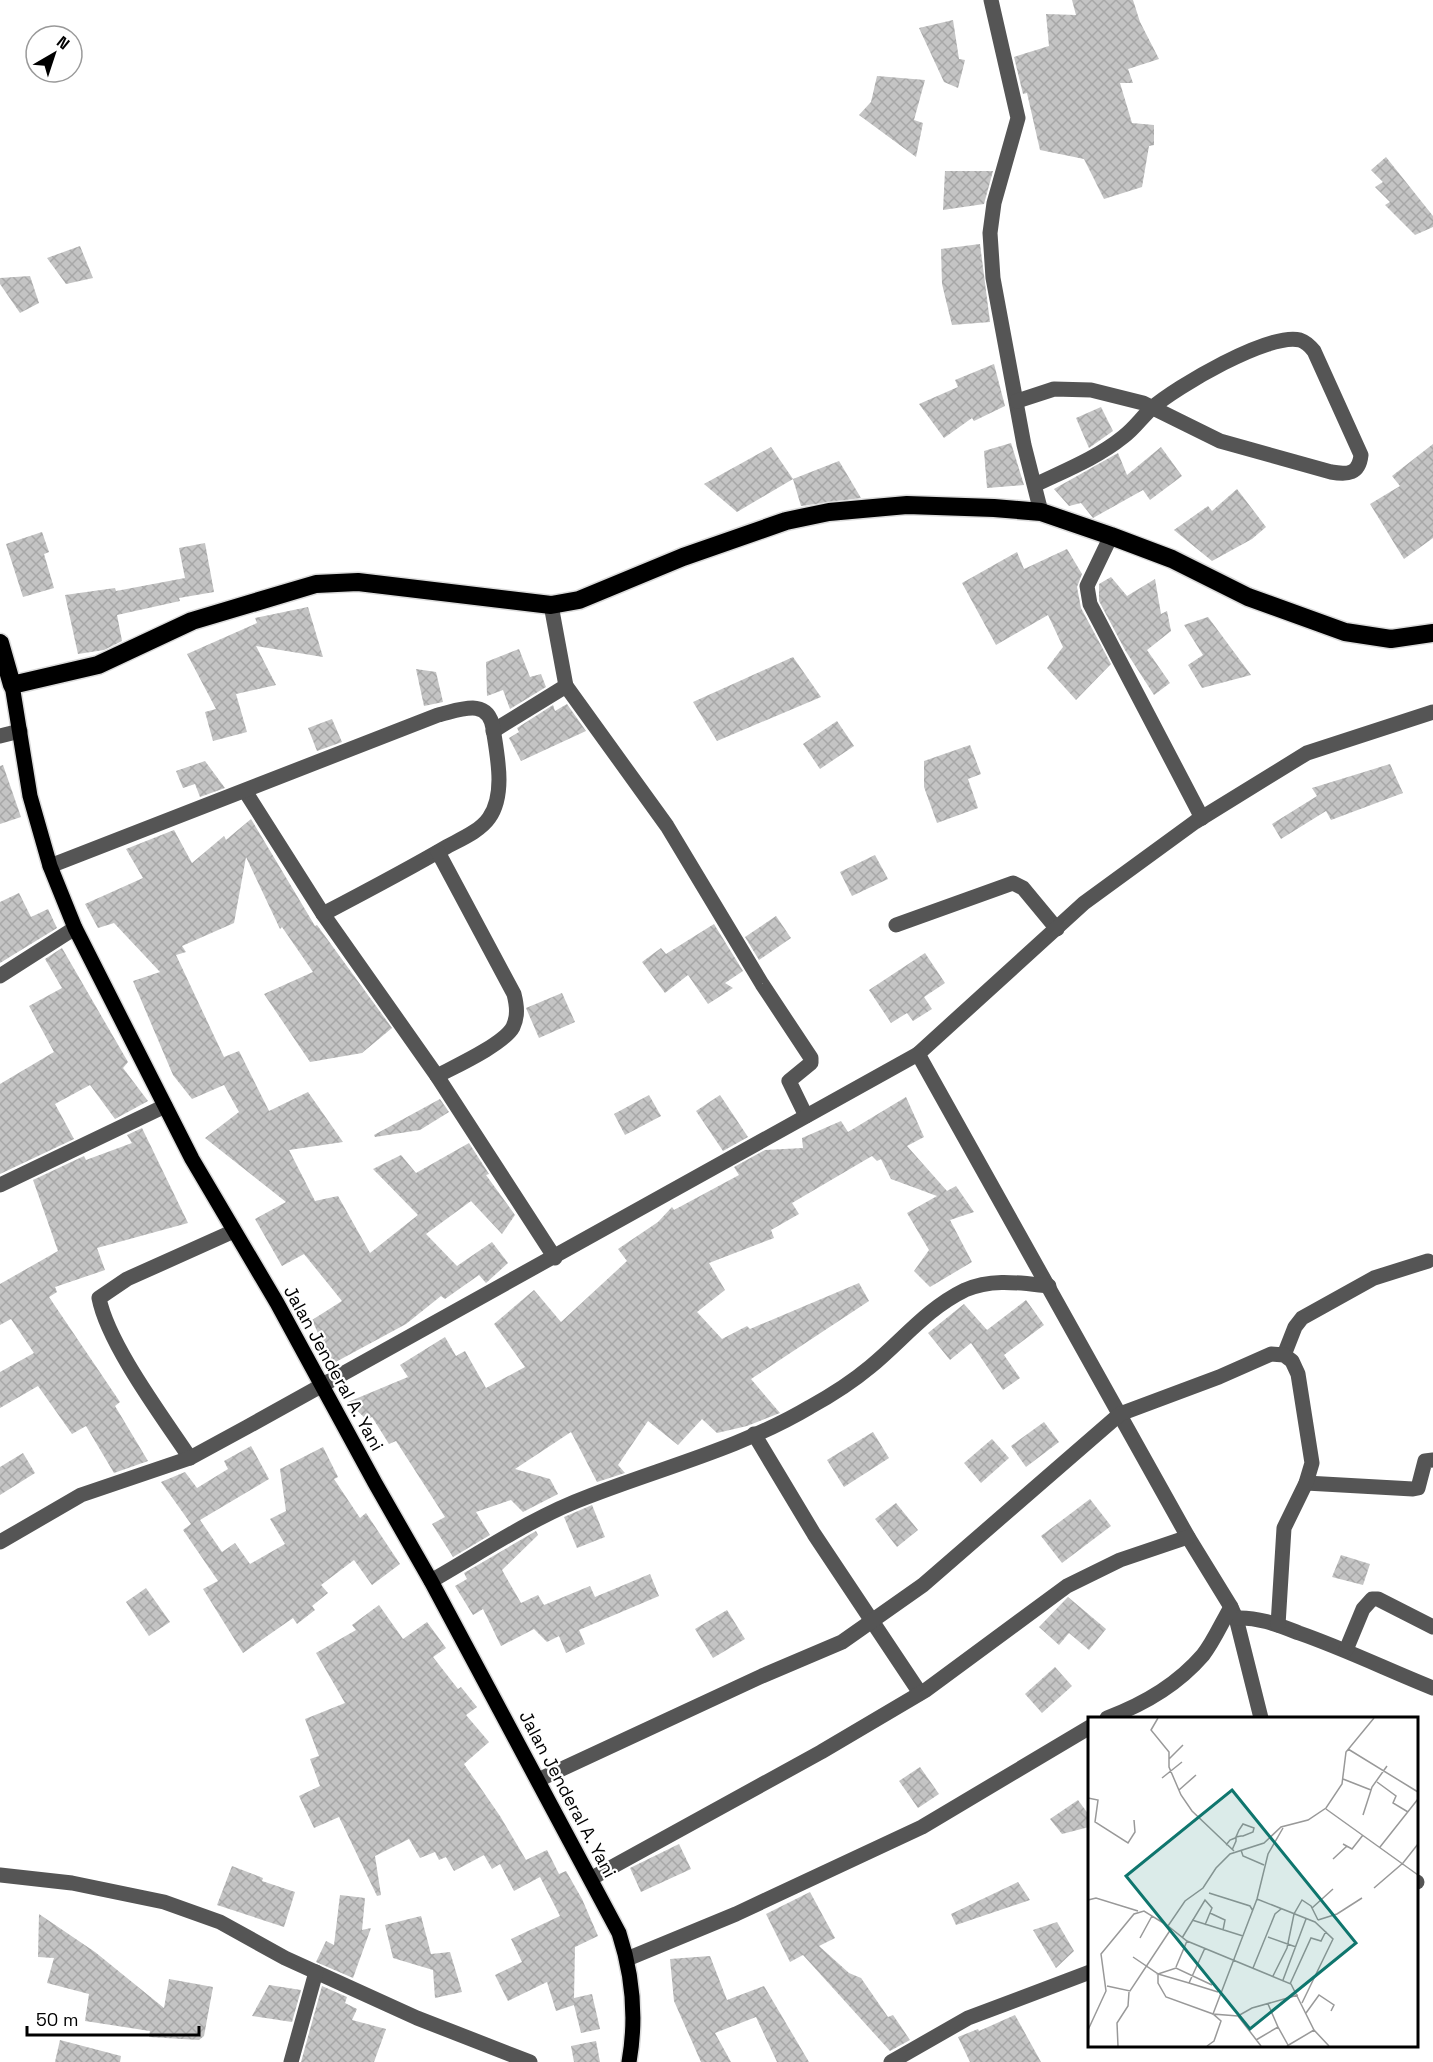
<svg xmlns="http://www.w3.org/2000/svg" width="1433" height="2062" font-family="'Space Grotesk',sans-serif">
<defs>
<pattern id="building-cross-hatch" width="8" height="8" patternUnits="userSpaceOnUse" patternTransform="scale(1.5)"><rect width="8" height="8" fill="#c4c4c4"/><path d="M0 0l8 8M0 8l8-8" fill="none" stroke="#a7a7a7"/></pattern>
</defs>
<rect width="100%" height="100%" fill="#fff"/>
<g fill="url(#building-cross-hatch)">
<polygon points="1072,0 1133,0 1140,22 1159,59 1128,69 1133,83 1120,83 1132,123 1154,125 1154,145 1149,146 1142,187 1104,199 1084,159 1040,150 1027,93 1023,94 1014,57 1049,46 1046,14 1076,15"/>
<polygon points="953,20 959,59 965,60 958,88 944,82 919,28"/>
<polygon points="877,76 925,80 914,120 923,123 916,157 859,115 871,102"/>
<polygon points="1386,157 1433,216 1433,227 1415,235 1385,205 1390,202 1375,187 1383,182 1371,170"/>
<polygon points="945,171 993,171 984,204 943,210"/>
<polygon points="980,244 990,322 952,325 942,284 941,249"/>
<polygon points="80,246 93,278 66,284 47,258"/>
<polygon points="30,276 39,303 20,313 0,284 0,278"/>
<polygon points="994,364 1005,406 974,421 972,418 944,438 919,404 958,387 955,380"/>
<polygon points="1101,407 1113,431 1089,448 1076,418"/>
<polygon points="1011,443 1024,485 987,488 984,451"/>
<polygon points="1433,444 1433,538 1404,559 1370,504 1400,486 1392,476"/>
<polygon points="771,447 793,479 737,512 704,484"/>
<polygon points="1161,447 1182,476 1150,500 1143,490 1093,518 1081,503 1069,506 1054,489 1118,453 1127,475"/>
<polygon points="839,461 861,498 801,506 793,479"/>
<polygon points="1237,489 1266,527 1252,539 1212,561 1174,530 1208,506 1212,511"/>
<polygon points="42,532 49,552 44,554 54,588 23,597 6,544"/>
<polygon points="205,543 214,592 179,598 180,601 117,615 122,641 104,650 78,654 65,595 115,588 116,591 185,578 179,548"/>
<polygon points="1067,549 1082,574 1077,587 1081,608 1111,664 1076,700 1047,668 1063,647 1048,615 996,645 962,583 1017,552 1024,569"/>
<polygon points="1111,577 1127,596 1155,579 1161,614 1167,611 1171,631 1147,650 1170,683 1154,695 1125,650 1099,601 1099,584"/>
<polygon points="308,607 323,657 256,646 276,685 236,694 247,732 213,741 205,712 216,709 187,654 257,623 255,618"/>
<polygon points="1208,617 1251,675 1202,688 1188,665 1203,655 1184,625"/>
<polygon points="519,649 530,677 541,674 546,687 510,709 503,690 487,696 486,662"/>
<polygon points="793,657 821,697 717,741 693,702"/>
<polygon points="416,669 436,672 443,702 424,706"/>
<polygon points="567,704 586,731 521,761 509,738 519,732 517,728 553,705 555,711"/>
<polygon points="332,719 342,742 317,751 308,728"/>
<polygon points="837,721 854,746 820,769 803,744"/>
<polygon points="970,745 981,774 968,779 978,808 937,823 924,787 924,761"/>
<polygon points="205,761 225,788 200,797 195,784 183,788 176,771"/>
<polygon points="1390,764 1403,793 1331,820 1326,811 1281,839 1272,824 1317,796 1312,788"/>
<polygon points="3,765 21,817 0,824 0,766"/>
<polygon points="251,819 315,926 317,925 392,1028 362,1053 310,1062 264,994 313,972 282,927 280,929 246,857 234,923 182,946 186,952 176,955 224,1057 239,1051 269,1111 308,1092 343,1142 289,1150 315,1201 338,1196 370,1253 418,1215 373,1169 401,1155 416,1173 469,1143 489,1174 486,1175 515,1215 502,1234 471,1201 426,1234 457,1266 492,1242 508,1263 486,1283 479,1275 445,1299 441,1296 406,1324 332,1364 312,1320 342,1301 304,1254 282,1266 255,1219 286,1202 205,1138 239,1112 224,1085 192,1099 173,1075 133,981 160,972 114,923 98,928 85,904 143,878 126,849 174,830 192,863 224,836 226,840"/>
<polygon points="875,855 888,879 852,896 840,872"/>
<polygon points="19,893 31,917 48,909 57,928 0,963 0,902"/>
<polygon points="776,916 791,938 759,960 745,937"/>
<polygon points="714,924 743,971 725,983 733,988 708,1004 688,975 665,993 642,962 661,948 666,954"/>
<polygon points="62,948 128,1062 123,1068 148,1101 115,1119 90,1085 55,1104 74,1139 0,1174 0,1084 54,1052 29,1006 62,988 45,959"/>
<polygon points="925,953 945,983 924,997 932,1009 913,1021 907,1013 891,1023 869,990"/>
<polygon points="562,993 575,1022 539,1038 526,1008"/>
<polygon points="649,1095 661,1116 625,1135 614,1114"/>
<polygon points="720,1095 748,1137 723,1151 696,1111"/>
<polygon points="906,1097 924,1137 907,1146 947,1191 956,1186 974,1212 950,1220 972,1262 930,1287 914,1271 929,1250 907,1213 937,1196 891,1179 881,1159 877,1161 872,1156 792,1203 799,1214 771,1230 774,1238 709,1263 725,1290 697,1312 722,1339 747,1326 750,1329 859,1283 869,1301 751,1379 780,1413 747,1426 717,1433 702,1419 678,1445 648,1421 618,1465 625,1473 597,1482 571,1432 515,1469 550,1479 558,1494 523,1512 511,1500 476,1512 490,1535 453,1557 432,1524 445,1517 396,1441 389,1444 372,1417 367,1420 348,1402 408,1377 400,1365 445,1337 456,1356 465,1351 486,1388 525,1367 494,1324 534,1290 561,1322 627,1261 618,1249 658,1222 672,1207 674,1210 739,1175 734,1167 765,1150 803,1148 802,1138 841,1121 848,1132"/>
<polygon points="440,1099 449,1112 420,1130 375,1137 374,1135"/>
<polygon points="142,1128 188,1223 97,1248 105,1270 55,1287 57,1292 49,1297 120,1402 115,1406 148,1461 114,1473 86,1426 72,1434 38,1386 0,1408 0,1372 34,1353 11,1319 0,1325 0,1284 58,1251 33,1180 84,1156 86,1160 132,1143 127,1135"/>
<polygon points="1026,1300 1044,1325 1004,1355 1020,1378 1003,1390 971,1343 950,1360 928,1333 964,1304 987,1330"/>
<polygon points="1044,1422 1059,1442 1026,1467 1011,1446"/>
<polygon points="873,1432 889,1458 844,1487 827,1460"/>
<polygon points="992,1439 1009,1458 981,1483 964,1463"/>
<polygon points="251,1446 269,1479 200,1520 222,1552 235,1543 250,1564 285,1544 270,1519 286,1511 280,1469 323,1447 338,1477 334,1479 360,1518 366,1513 400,1564 372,1585 354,1560 321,1585 328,1593 312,1606 315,1610 297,1624 293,1618 243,1653 203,1589 218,1581 183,1530 191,1524 161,1482 185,1472 197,1488 228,1469 224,1461"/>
<polygon points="23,1453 35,1473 0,1495 0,1467"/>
<polygon points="1090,1499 1111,1526 1062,1563 1041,1536"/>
<polygon points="896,1503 918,1530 897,1547 875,1519"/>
<polygon points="592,1505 605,1537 577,1548 564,1517"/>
<polygon points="536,1531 538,1535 502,1570 521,1603 538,1595 544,1605 590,1586 595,1597 650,1574 659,1596 579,1630 585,1644 566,1653 559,1636 547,1642 534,1629 501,1646 483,1609 473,1615 455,1586 467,1579 464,1573"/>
<polygon points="1341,1555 1370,1564 1363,1585 1332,1577"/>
<polygon points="146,1588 170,1622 149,1636 126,1602"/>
<polygon points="1068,1597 1106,1629 1089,1650 1069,1633 1059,1645 1039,1627"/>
<polygon points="379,1605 403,1639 427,1622 446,1648 433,1657 458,1689 461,1687 477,1707 466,1715 489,1742 464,1764 500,1816 526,1860 547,1850 559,1874 566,1871 582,1899 598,1936 575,1947 574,1998 592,1994 600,2029 581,2033 574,2005 556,2011 547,1982 508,2001 495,1975 522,1962 511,1939 560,1916 540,1877 514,1891 500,1864 492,1869 484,1855 454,1871 446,1857 439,1860 435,1852 420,1858 409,1839 375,1856 381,1895 377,1896 339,1817 314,1828 299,1796 320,1786 310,1759 319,1756 305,1719 345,1703 316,1653 356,1630 352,1625"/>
<polygon points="727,1610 745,1639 713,1658 695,1629"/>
<polygon points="1055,1667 1072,1686 1042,1713 1025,1694"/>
<polygon points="920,1767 939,1794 918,1808 899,1781"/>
<polygon points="1078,1800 1089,1815 1089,1827 1062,1834 1050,1819"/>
<polygon points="679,1844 691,1869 641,1892 630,1868"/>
<polygon points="232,1866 263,1878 262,1881 295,1892 284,1927 217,1905"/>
<polygon points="1018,1882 1030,1900 956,1925 951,1914"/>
<polygon points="810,1892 835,1938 819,1946 849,1973 861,1978 888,2017 893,2015 910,2040 890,2051 803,1955 790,1962 766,1914"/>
<polygon points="340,1895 365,1898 362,1930 371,1928 353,1978 316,1962 326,1941 334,1945"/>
<polygon points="39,1914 95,1952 164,2008 169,1979 213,1987 204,2036 199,2040 149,2037 150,2031 85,2021 89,1994 47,1983 54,1958 38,1957"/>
<polygon points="421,1916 431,1954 450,1952 462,1992 435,1998 433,1970 393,1958 385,1925"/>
<polygon points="1057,1922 1074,1951 1056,1968 1033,1930"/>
<polygon points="710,1956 727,2000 764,1986 809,2062 777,2062 756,2017 715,2033 731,2062 701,2062 674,2001 670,1959"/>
<polygon points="269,1985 301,1990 292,2022 252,2016"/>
<polygon points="322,1986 347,1997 345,2003 357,2009 352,2020 386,2029 374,2062 301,2062"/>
<polygon points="1015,2015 1041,2062 970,2062 958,2037 978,2029 979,2031"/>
<polygon points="60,2040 121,2056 120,2062 55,2062"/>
<polygon points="596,2041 600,2062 574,2062 571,2046"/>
</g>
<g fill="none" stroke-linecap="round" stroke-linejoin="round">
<defs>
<path id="major" d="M12,685L30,796L50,866L75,928L192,1159L277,1303L375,1483L431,1581L619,1933C633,1976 637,2017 629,2062"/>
<polyline id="highway" points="0,643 12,685 98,665 192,621 316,584 358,582 551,605 579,600 683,557 786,521 829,512 907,505 994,508 1041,512 1111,536 1172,559 1248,597 1345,632 1391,639 1433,633"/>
</defs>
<use href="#major" stroke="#dbdbdb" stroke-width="18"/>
<use href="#highway" stroke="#dbdbdb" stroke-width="21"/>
<g stroke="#555" stroke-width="15">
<polyline points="991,0 1018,118 994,203 990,233 993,278 1024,445 1041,512"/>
<path d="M1017,401L1054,389L1091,390L1143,403L1220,441L1331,472C1348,475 1359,474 1361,455L1314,351C1310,346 1306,342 1300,340C1269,332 1176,387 1152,408C1142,417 1134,429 1123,437C1097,458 1064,471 1035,485"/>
<polyline points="1111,536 1087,586 1090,604 1202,818"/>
<polyline points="566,686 667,826 762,984 811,1058 811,1063 789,1081 806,1116"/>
<polyline points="493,731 566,686 551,605"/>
<polyline points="0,736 20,731"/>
<polyline points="245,791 323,914 437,1076 555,1258"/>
<path d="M50,866L438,715C460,710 488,697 493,728C497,755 506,794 489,818C480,831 461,839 448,846C407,870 365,892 323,914"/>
<polyline points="896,925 1013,883 1023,888 1057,929"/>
<polyline points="0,976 75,928"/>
<polyline points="918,1054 1084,903 1195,822 1307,753 1433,712"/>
<path d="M437,1076C456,1066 504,1044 513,1027C518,1016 517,1006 514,994L438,852"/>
<polyline points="0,1185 165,1106"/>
<polyline points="1284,1355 1295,1327 1302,1318 1374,1278 1428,1261"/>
<polyline points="754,1434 814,1534 920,1693"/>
<path d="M190,1458C162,1416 108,1344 99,1298L127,1279L234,1231"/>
<polyline points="1306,1483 1413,1489 1418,1488 1425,1461 1433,1460"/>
<polyline points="0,1542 81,1495 190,1458 247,1427 918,1054 1188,1537 1231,1607 1236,1618 1261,1718"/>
<path d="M431,1581C482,1552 533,1517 587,1497C661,1468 741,1448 810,1407C830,1396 852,1382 870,1367C902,1341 926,1309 965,1290C992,1278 1020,1283 1049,1286"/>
<path d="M1236,1618C1259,1617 1278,1625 1299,1633C1345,1649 1388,1670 1433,1688"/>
<polyline points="1346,1650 1363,1609 1372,1599 1378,1599 1433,1627"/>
<path d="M1107,1718C1142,1705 1178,1684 1203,1655C1214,1641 1222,1622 1231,1607"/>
<polyline points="538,1780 762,1676 842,1642 923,1585 1120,1414 1219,1377 1271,1354 1284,1355 1292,1361 1298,1374 1312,1463 1306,1483 1284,1528 1278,1625"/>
<polyline points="0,1875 72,1883 164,1902 220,1922 285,1958 417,2018 530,2062"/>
<polyline points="592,1878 821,1752 926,1690 1067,1586 1120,1560 1188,1537"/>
<polyline points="1416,1882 1417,1882"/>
<polyline points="627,1959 736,1914 922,1827 1090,1727"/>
<polyline points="291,2062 316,1972"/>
<polyline points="891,2062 968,2018 1090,1972"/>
</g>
<use href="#major" stroke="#000" stroke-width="15"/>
<use href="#highway" stroke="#000" stroke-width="18"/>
</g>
<g text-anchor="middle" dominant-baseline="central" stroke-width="4.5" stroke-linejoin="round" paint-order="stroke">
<g font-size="18" fill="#000" stroke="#fff">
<text transform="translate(334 1368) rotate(61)">Jalan Jenderal A. Yani</text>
<text transform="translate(568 1794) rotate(62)">Jalan Jenderal A. Yani</text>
</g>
</g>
<g transform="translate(1088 1717)">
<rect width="330" height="330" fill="#fff"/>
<path fill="none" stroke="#999" stroke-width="1.5" d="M70,1L63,13L81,35V50L93,78L104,94L146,134M260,32L330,75M81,42L95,28M74,61L94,45M255,62L283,73M289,65L308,79L305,86L320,95M91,73L108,58M0,81L10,83L7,105L40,126L47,115L46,103M238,92L330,158M275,98L284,70L299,49M255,127L264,132L275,118M138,128L142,123L147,121L148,120L153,119H155L165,115L166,111L155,107L151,113L148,120V124L144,133M292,130L330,82M153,133L155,139L176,148M245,142L259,129M286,171L315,146L330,127M121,176L162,189L165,194M169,182L180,137L195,111M0,183L8,181L50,194M224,191L245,172M122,196L137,203L135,213M104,203L155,219M230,203L249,197L274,181M80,209L99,224L203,267L226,313L241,329M180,220L208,230M52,221L64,199M94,221L117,183L124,191L117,208M117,231L101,266L130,275M45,240L70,257V266L78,280L125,297L133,304L126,324L119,329M88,250L99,224M165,251L187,197L193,192M185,259L199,231L206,197L214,183L223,189L230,203M195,263L218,202M101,266L70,257L88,251L124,268M202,267L223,221L233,224L238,214M19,269L42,274L83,212M210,278L164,291L150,299L125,297L169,182L227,205L245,222L214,286M180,287L190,310M218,296L231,278L246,288L243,294M150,299L173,329M0,313L18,274L13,237L46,197L56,194L80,209L97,184L115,171L128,151L142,137L176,126L193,110L220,103L238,91L254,67L258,35L286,1M168,323L190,310L200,328M30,329L29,306L40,289L41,275M199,329L226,313"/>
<path fill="#0f766e" fill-opacity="0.15" stroke="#0f766e" stroke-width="3" d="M144,73L268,226L162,312L38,159Z"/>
<rect width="330" height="330" fill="none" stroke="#000" stroke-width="3"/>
</g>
<g transform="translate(54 54) rotate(39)"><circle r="28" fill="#ffffff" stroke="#999999" stroke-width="1.5"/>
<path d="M0-4.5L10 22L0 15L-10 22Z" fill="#000000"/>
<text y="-9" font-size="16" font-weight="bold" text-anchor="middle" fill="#000000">N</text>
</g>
<path d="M27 2026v9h172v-9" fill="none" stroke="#000000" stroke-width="3"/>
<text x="36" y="2026" font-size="18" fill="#000000" stroke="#ffffff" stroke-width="4.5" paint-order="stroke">50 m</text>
</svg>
